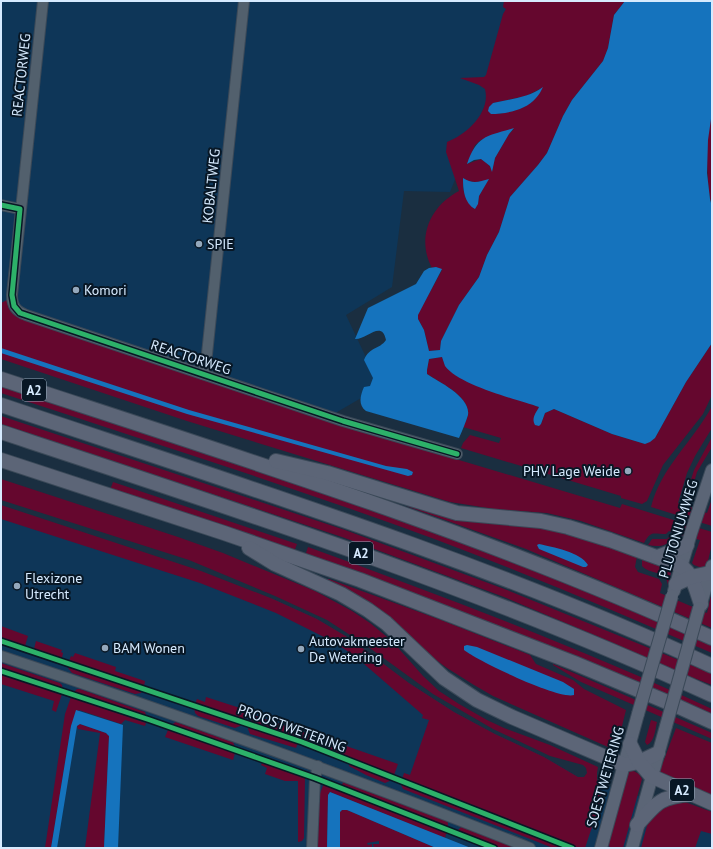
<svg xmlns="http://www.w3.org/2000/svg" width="713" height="849" font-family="'PT Sans',sans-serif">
<rect width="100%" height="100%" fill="#1a2e40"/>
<g fill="#0e3658">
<polygon points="1,1 527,1 450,192 404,191 392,287 346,315 380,387 320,422 1,320"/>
<polygon points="1,505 273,599 317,619 349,638 409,683 454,712 495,734 544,757 578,777 712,819 712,848 1,848"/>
</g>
<g fill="#65072e" fill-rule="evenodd">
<path d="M504,1H625L614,15L608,48L603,61L572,100L563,116L547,153L538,165L510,197L499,232L487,255L479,277L459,305L441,341L440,350L429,351L424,330L418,319V314L442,270L436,267L432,268C416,238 430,206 459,191L446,152L447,142C466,135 491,113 485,89L479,85L460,78L484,77L486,75L503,14L506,9L503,7ZM542,88C532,108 518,110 498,114L493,103L526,96ZM514,129L509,134L495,158L492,171C490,165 487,163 481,159L467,164L475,145L481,140ZM463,178C472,184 479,182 488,180L479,196L478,204L466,199L463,188Z"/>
<path d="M712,112V207C706,187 705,131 712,112Z"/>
<path d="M7,300C8,310 12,314 20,318L315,417L620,508L622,504L712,532V544L707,565L702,568L694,565L692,563L700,540L677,534C669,545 661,548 648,545L652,539H667L674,533L669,531L666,534C653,534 651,530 644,543L581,521L547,513L494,509L450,502L187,421L1,359V303Z"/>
<path d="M712,343V395L703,414L663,465L647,501L642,504L621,498V496L461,448L463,443L470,435L499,443L501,438L463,427C465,423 467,419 468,415C471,397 439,382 427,374V370L429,359L442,357L445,365L454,374L539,407L541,424L545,413L554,409L612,434L645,444L655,438L686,382Z"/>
<path d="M1,385L136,428L440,533L579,587L712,643V653C621,614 530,575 437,540C294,487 147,441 1,393Z"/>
<path d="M712,406V428L695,456L687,473L678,503L683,505L694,470L712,437V447L697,472L687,506L707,513L712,499V526L651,507C661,467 693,442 712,406Z"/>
<polygon points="1,416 345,530 507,590 703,670 712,674 712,685 668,668 613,643 504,597 342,537 1,424"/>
<polygon points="1,479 178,537 223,553 315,591 352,611 370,623 392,641 423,676 439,691 459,704 487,720 504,728 550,745 598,767 597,773 597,779 602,797 585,848 579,848 402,779 404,773 410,775 429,720 422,718 423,715 356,657 334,642 276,613 200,583 1,519 1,505 201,571 273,599 317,619 349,638 409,683 454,712 495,734 544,757 578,777 584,777 587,773 586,768 583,765 550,756 493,729 433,694 367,646 327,620 275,596 189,560 1,500"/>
<polygon points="113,482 297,544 294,552 110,490"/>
<polygon points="406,506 436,513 545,527 637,556 635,567 638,572 659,579 662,584 660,593 707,613 712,591 712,628 526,549"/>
<path d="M308,547C445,597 581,648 712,709V716L523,636L426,598L305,556Z"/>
<path d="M642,558L672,568L668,585C666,570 650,575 642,566Z"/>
<polygon points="325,579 329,579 441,620 530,655 536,664 573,680 584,689 626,710 621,730 611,740 608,747 493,696 474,685 447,668"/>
<polygon points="1,626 28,636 25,646 1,637"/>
<polygon points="36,641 62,650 61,652 63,653 62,658 34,649"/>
<polygon points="75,653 116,667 115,671 145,681 144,686 69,661 71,656 73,657"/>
<polygon points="1,663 60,683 62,685 63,690 1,669"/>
<polygon points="553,664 712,733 712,739 581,682 553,665"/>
<polygon points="68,665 142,691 141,693 135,694 72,673 68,668"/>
<polygon points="1,673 62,694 56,712 52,710 54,701 1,684"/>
<polygon points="77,689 80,689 145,712 147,718 73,693"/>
<polygon points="71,697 146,723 145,726 125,720 121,724 79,710 71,726 51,848 45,848 65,714"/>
<polygon points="206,697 240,708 238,713 241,715 244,707 247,708 243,720 195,704 197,699 205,702"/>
<polygon points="194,708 242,724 240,726 235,728 198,716 195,713"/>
<polygon points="253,715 322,738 319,746 251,722"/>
<path d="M651,720L657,722C655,730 655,741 647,745L645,742Z"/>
<polygon points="176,722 233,742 236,749 169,726"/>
<polygon points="80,724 106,733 109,736 104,848 85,848 100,733 78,729 77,726"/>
<polygon points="249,726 298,743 296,748 250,734 248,729"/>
<polygon points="676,728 712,743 712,799 659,773"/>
<polygon points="168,730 235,753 233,760 165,737"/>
<polygon points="329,740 398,764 394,775 327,748"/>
<polygon points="262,763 305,777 304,838 302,841 298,842 298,781 285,781 265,774 267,768 261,765"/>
<polygon points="350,763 392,780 385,783 366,775 349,766"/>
<polygon points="632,770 639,774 642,779 623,848 613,848 608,846 609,844 607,843 628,772"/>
<polygon points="343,782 447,821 448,823 448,828 342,785"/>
<polygon points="324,783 448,832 447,834 446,834 445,838 330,792 328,795 327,848 314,848 318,799"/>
<polygon points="400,783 566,848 553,848 403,789"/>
<polygon points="685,802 712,812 712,834 701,831 695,848 641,848 648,822 663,804"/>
<polygon points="342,810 347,810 436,848 374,848 373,844 379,844 379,841 367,843 368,845 372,844 372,848 340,848 340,812"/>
<polygon points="461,827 464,827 516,848 500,848 457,831"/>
</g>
<g fill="#1573bd">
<path d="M625,1H712V112L708,140L707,173L710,199L712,207V343L686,382L655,438L650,442L645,444L612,434L554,409L545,413L541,424L539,426L535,425C531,418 536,413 539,407C515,399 459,385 445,366C444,363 443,360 442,357L429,359L427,370V374C439,382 471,397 468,415C466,422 462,431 459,438L366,411C358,405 360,396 364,387L370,386L373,378L364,360C370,346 379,350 386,340C382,319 366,340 355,339L368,308L416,284L424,271L429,268L436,267L442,269L418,315V319L424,330L429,351L440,350L441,341L459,305L479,277L487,255L499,232L510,197L538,165L547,153L563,116L572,100L603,61L608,48L614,15Z"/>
<path d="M543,87C541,91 539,95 536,98C526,110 506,114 491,114L488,111L489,107L493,103C510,99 528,98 543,87Z"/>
<path d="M514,128L509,134L495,158L492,172L490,166L481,159L474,160L467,164C477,135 487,136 514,128Z"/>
<path d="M463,178C472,184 479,182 489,179L479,196L478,204L475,209C464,203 463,189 463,178Z"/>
<polygon points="1,348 189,410 386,466 407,469 413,472 412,475 408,476 187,414 1,353"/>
<path d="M539,544C552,547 581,552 588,565L586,567H583L539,549L537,545Z"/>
<path d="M467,645L477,647L563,682L574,689V695C559,700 478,661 464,650V646Z"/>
<polygon points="76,710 123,725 118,848 104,848 109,736 106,733 80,724 77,726 57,848 51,848 71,726"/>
<polygon points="330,792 471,848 436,848 347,810 342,810 340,812 340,848 327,848 328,795"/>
</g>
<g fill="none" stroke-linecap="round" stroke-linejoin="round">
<defs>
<g id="minor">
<path d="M43,1L12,295C12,306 16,311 26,315L343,421L457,454"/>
<polyline points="1,205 20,209"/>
<polyline points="203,374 207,354 244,1"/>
<path d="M1,656C179,715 356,779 530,848"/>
<polyline points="312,848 315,778 318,766"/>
</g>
<g id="major">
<polyline points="674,591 691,533 712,470"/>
<polyline points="700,607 712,566"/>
<polyline points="601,848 638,714"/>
<polyline points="632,848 666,726"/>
</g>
<g id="highway">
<path d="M1,379C241,458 482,533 712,638"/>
<path d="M1,405C240,485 482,560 712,666"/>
<path d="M1,432C241,511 482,589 712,695"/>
<polyline points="1,460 224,533 360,580 574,663 679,707 712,722"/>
<path d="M276,461L327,473L388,492L457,513L541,521L568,527L610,540L681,566C693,574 696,590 701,604"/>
<polyline points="249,548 275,564 341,594 368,610 386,623 444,678 477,700 512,717 624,765 639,762 658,753"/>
<polyline points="658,557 687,545"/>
<polyline points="676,584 691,577 710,573 712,574"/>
<polyline points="630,744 639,762 651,776 712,803"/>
<path d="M637,825C657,802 660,797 691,794"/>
</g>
</defs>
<use href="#minor" stroke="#3b4958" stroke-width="12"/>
<use href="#major" stroke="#3b4958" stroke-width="14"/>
<use href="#highway" stroke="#3b4958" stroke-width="16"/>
<use href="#minor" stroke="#52606d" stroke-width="10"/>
<use href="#major" stroke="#5b6576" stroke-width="12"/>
<use href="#highway" stroke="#5c6577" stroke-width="14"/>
<defs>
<g id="major-bridge">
<polyline points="638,714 672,596"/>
<polyline points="666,726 699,608"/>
</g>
</defs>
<use href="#major-bridge" stroke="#3b4958" stroke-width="14" stroke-linecap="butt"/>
<use href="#major-bridge" stroke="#5b6576" stroke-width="12"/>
<defs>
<g id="cycleway">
<polyline points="1,205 20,209 12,295 14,306 20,313 343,421 457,454"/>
<polyline points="1,641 302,742 572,848"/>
<polyline points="1,671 150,720 315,778 494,848"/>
</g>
</defs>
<use href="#cycleway" stroke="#081725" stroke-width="8"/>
<use href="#cycleway" stroke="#2db169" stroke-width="5"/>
</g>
<g fill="#94a8bc" stroke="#081725" stroke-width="1.5">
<circle cx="199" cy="244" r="4"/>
<circle cx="76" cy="290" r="4"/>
<circle cx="628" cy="471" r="4"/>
<circle cx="17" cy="586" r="4"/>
<circle cx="105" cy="648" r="4"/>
<circle cx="301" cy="649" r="4"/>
</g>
<g text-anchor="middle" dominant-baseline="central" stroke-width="4" stroke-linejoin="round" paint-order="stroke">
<g fill="#081725" stroke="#98abbd" stroke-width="1">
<rect x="22" y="379" width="24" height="22" rx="3"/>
<rect x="349" y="542" width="24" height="22" rx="3"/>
<rect x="670" y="779" width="24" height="22" rx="3"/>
</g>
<g font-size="13" font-weight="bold" fill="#d6eafe">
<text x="34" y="390">A2</text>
<text x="361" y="553">A2</text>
<text x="682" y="790">A2</text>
</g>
<g font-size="14" fill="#d6eafe" stroke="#081725">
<text transform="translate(21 75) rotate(-84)">REACTORWEG</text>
<text transform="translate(211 186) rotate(-84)">KOBALTWEG</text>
<text transform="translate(191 357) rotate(18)">REACTORWEG</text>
<text transform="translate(678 529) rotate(-73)">PLUTONIUMWEG</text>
<text transform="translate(292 728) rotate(20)">PROOSTWETERING</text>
<text transform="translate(605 777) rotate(-74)">SOESTWETERING</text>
</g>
<g font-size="14" fill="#d6eafe" stroke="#081725" text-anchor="start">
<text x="207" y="244">SPIE</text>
<text x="84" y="290">Komori</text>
<text x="620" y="471" text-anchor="end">PHV Lage Weide</text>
<text x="25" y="578">Flexizone<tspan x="25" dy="16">Utrecht</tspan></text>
<text x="309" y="641">Autovakmeester<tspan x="309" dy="16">De Wetering</tspan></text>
<text x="113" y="648">BAM Wonen</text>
</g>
</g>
<rect width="713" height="849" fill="none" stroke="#d6eafe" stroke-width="4"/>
</svg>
